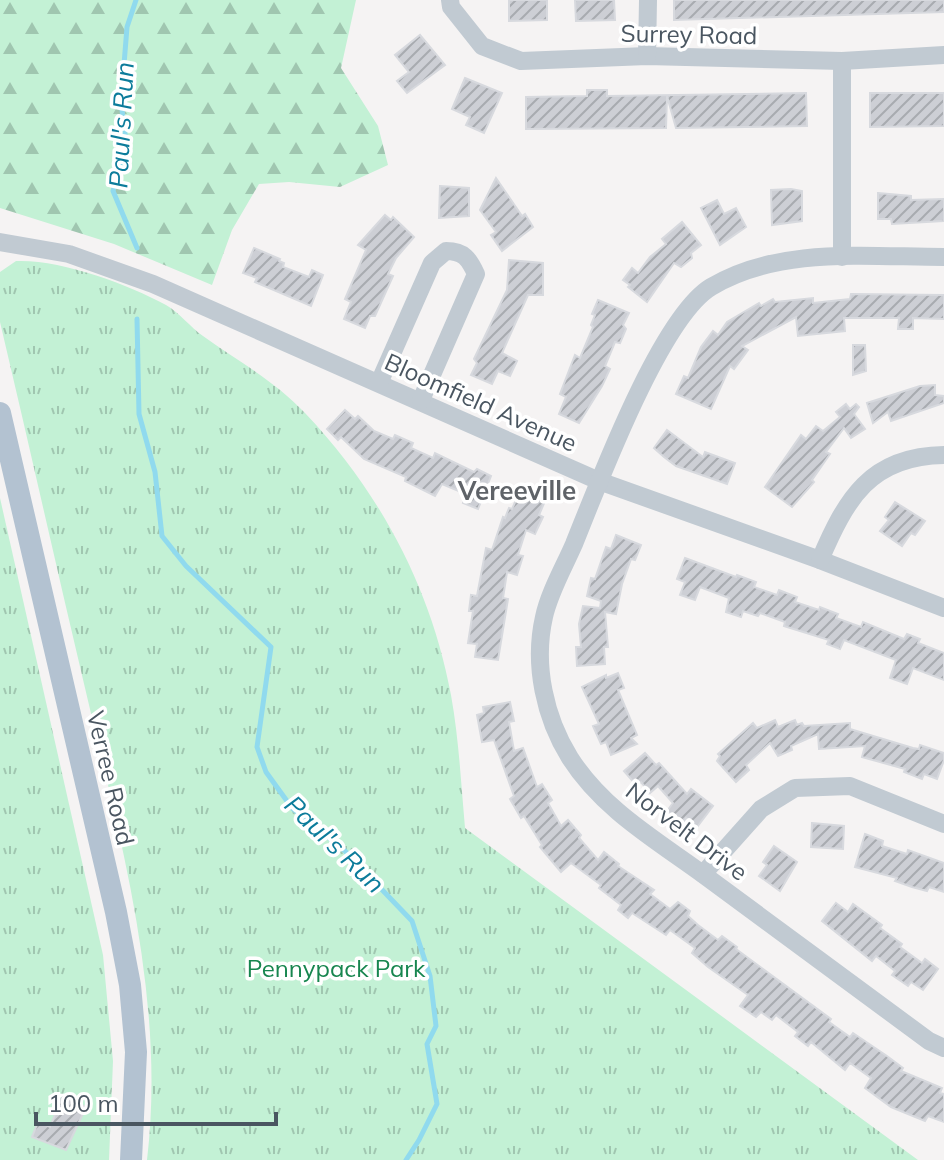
<svg xmlns="http://www.w3.org/2000/svg" width="944" height="1160" font-family="Mulish,sans-serif">
<defs>
<pattern id="forest-firs" width="22" height="20" patternUnits="userSpaceOnUse" patternTransform="scale(2)"><rect width="22" height="20" fill="#c3f1d5"/><path d="M5 1l3.5 6h-7zM16 11l3.5 6h-7z" fill="#a0c6b0"/></pattern>
<pattern id="park-tufts" width="24" height="20" patternUnits="userSpaceOnUse" patternTransform="scale(2)"><rect width="24" height="20" fill="#c3f1d5"/><path d="M3 7l-1-3M5 7V3M7 7l1-3M15 17l-1-3M17 17v-4M19 17l1-3" fill="none" stroke="#a0c6b0"/></pattern>
<pattern id="building-hatch" width="6" height="6" patternUnits="userSpaceOnUse" patternTransform="scale(2)"><rect width="6" height="6" fill="#cdcfd5"/><path d="M-1 1l2-2M0 6l6-6M5 7l2-2" fill="none" stroke="#a8abb0"/></pattern>
</defs>
<rect width="100%" height="100%" fill="#f5f3f3"/>
<polygon fill="url(#forest-firs)" points="0,0 356,0 341,68 378,126 388,165 340,187 289,182 259,184 232,230 212,285 114,244 0,208"/>
<g fill="url(#park-tufts)">
<path d="M16,261C60,259 128,284 166,305C180,313 190,327 203,336C238,361 276,382 305,413C380,492 431,588 451,695C459,739 461,784 465,828L918,1160H147C166,1001 121,842 85,688C56,566 29,444 0,322V272Z"/>
<polygon points="0,498 103,955 113,1061 109,1160 0,1160"/>
</g>
<g fill="none" stroke-linecap="round" stroke-linejoin="round">
<g stroke="#90daee" stroke-width="5">
<polyline points="136,0 127,27 121,102 126,141 113,191 137,248"/>
<polyline points="137,319 139,414 155,472 162,536 186,566 271,647 257,747 266,772 292,808 344,850 412,921 430,976 436,1026 427,1044 437,1104 419,1140 406,1160"/>
</g>
</g>
<g fill="url(#building-hatch)" stroke="#d7d9de" stroke-width="2">
<polygon points="509,0 547,0 547,20 509,21"/>
<polygon points="575,0 614,0 615,20 576,21"/>
<polygon points="674,0 944,0 944,12 674,20"/>
<polygon points="420,35 445,65 407,93 397,81 409,72 395,55"/>
<polygon points="465,78 502,93 484,133 466,125 470,117 452,109"/>
<polygon points="587,90 607,90 607,96 806,93 807,126 676,128 667,96 666,128 526,129 526,97 587,96"/>
<polygon points="870,93 944,93 944,126 870,127"/>
<polygon points="496,178 522,216 525,214 533,227 502,251 491,235 496,232 480,210"/>
<polygon points="440,186 469,188 469,216 439,218"/>
<polygon points="791,189 802,191 802,221 772,225 771,190"/>
<polygon points="878,193 911,196 911,200 944,199 944,221 892,224 891,219 878,219"/>
<polygon points="717,200 724,214 736,208 746,227 720,245 701,208"/>
<polygon points="385,215 391,220 393,217 414,237 396,258 388,274 393,276 375,316 370,316 365,328 344,319 351,302 345,299 366,250 358,245"/>
<polygon points="682,222 701,245 691,253 692,258 681,267 674,263 647,302 628,287 630,285 623,280 632,268 638,273 650,257 666,244 662,239"/>
<polygon points="254,248 280,259 279,261 284,263 283,267 309,277 312,270 323,275 311,306 255,282 257,278 243,273"/>
<polygon points="509,260 543,263 543,295 528,295 502,353 517,361 510,376 498,371 492,384 471,375 477,363 474,359 507,290"/>
<polygon points="851,294 944,295 944,319 913,318 913,329 898,329 899,318 844,318 845,331 798,336 796,317 742,346 748,350 734,369 730,366 711,409 676,394 684,376 688,378 701,347 713,331 718,335 727,322 759,303 761,306 773,299 775,302 813,298 813,303 850,299"/>
<polygon points="598,300 629,313 623,325 626,329 620,343 615,342 605,366 610,369 602,386 579,423 559,414 566,397 560,394 575,355 580,358 593,327 591,325 595,315 592,314"/>
<polygon points="853,345 865,345 866,371 853,375"/>
<polygon points="935,385 935,395 944,396 944,403 891,421 888,412 873,423 867,403 920,386"/>
<polygon points="846,404 850,409 856,404 859,407 854,414 865,429 851,438 844,428 826,452 830,454 812,480 814,482 792,507 765,487 801,435 806,439 816,426 823,431 840,417 836,412"/>
<polygon points="345,410 355,419 358,416 374,431 393,439 395,435 413,443 411,448 433,458 435,453 474,472 477,469 491,476 478,509 463,503 466,494 442,484 435,496 405,481 406,477 364,459 341,437 338,440 327,429"/>
<polygon points="667,430 703,457 705,452 735,463 727,484 676,466 664,457 654,448"/>
<polygon points="520,491 545,501 539,515 543,517 535,534 526,530 518,555 523,556 517,575 507,572 503,598 508,599 498,660 475,657 477,644 468,643 473,611 469,611 471,595 477,596 486,548 492,550 503,517 505,518 509,508 512,509"/>
<polygon points="895,502 925,521 915,535 911,533 902,546 880,531 889,520 885,517"/>
<polygon points="616,535 641,545 635,560 631,559 622,584 616,614 605,612 608,647 604,647 605,664 577,666 576,647 581,647 579,624 583,606 600,608 601,601 587,596 591,578 595,579 606,547 611,549"/>
<polygon points="685,558 736,577 737,575 756,582 754,587 777,595 779,590 797,597 795,602 819,610 820,607 838,614 836,618 861,627 863,622 904,639 907,634 920,639 918,643 944,653 944,680 913,668 907,684 890,678 896,660 844,640 840,649 827,644 829,640 784,626 785,622 760,613 758,616 743,611 741,617 726,612 729,598 700,587 695,600 680,595 685,582 677,579"/>
<polygon points="618,673 624,688 618,690 637,735 631,738 637,744 611,755 606,742 601,744 593,726 599,724 582,687 606,675 606,678"/>
<polygon points="510,702 514,721 509,722 514,751 523,748 537,787 542,784 552,800 548,803 561,826 568,820 581,835 579,838 598,860 604,852 619,864 618,866 654,890 650,894 670,909 678,902 690,911 688,916 698,925 718,940 722,936 737,947 736,949 831,1019 829,1022 850,1037 853,1033 887,1056 903,1068 901,1071 942,1088 940,1093 944,1094 944,1122 928,1116 925,1121 891,1107 865,1088 871,1078 850,1063 845,1070 811,1042 808,1046 795,1036 798,1032 776,1015 772,1020 761,1012 756,1017 740,1006 748,995 708,967 692,953 695,948 670,930 666,935 632,913 628,918 618,910 621,905 599,888 601,885 571,863 561,872 540,847 542,845 524,816 521,818 510,799 514,796 494,740 482,742 477,715 484,713 483,707"/>
<polygon points="775,720 778,727 795,720 797,725 802,723 804,726 850,723 850,729 913,748 919,749 920,745 944,753 944,760 937,779 924,774 922,779 904,772 905,769 862,757 865,746 819,749 818,734 791,746 792,750 778,756 770,743 746,765 749,770 736,782 717,761 720,756 718,754 753,723 757,728"/>
<polygon points="645,753 656,765 659,763 687,794 691,789 713,806 697,827 686,818 683,823 667,811 673,803 658,786 650,793 641,782 637,786 624,771"/>
<polygon points="812,823 844,826 843,849 811,847"/>
<polygon points="865,834 883,841 882,846 907,854 908,850 944,863 944,892 929,887 927,891 912,887 895,881 897,878 855,867"/>
<polygon points="774,846 797,862 780,891 759,876 767,865 763,862"/>
<polygon points="836,903 848,912 853,904 882,925 880,928 902,944 900,947 922,963 925,959 938,969 923,990 911,982 908,986 892,975 895,971 876,956 872,961 822,921"/>
<polygon points="62,1097 86,1107 66,1150 32,1137 38,1122 50,1127"/>
</g>
<g fill="none" stroke-linecap="round" stroke-linejoin="round">
<g stroke="#c1cad2" stroke-width="18">
<polyline points="450,0 451,7 482,46 521,61 647,56 842,61 944,55"/>
<polyline points="647,56 648,0"/>
<polyline points="0,242 69,254 153,284 599,481 820,560 944,608"/>
<polyline points="842,257 842,61"/>
<path d="M944,257C868,257 779,246 711,287C660,318 598,485 574,544C564,567 549,593 544,617C533,665 545,718 570,758C604,811 658,841 708,878C782,932 855,987 929,1041L944,1048"/>
<path d="M379,383L432,263L446,251C464,251 469,259 476,274L421,400"/>
<path d="M820,560C846,499 870,456 944,455"/>
<polyline points="703,874 761,809 795,788 850,786 944,824"/>
</g>
<polyline stroke="#b3c2d1" stroke-width="22" points="0,413 116,912 130,985 136,1052 131,1160"/>
</g>
<g text-anchor="middle" dominant-baseline="central" stroke-width="7" stroke-linejoin="round" paint-order="stroke">
<g font-size="24" fill="#4a5661" stroke="#fff">
<text transform="translate(689 34) rotate(1)">Surrey Road</text>
<text transform="translate(481 402) rotate(24)">Bloomfield Avenue</text>
<text transform="translate(111 778) rotate(77)">Verree Road</text>
<text transform="translate(687 831) rotate(37)">Norvelt Drive</text>
</g>
<g font-size="24" fill="#17864f" stroke="#fff">
<text x="336" y="968">Pennypack Park</text>
</g>
<g font-size="26" font-style="italic" fill="#0c7c9b" stroke="#fff">
<text transform="translate(121 125) rotate(-87)">Paul's Run</text>
<text transform="translate(335 844) rotate(44)">Paul's Run</text>
</g>
<g font-size="26" font-weight="bold" fill="#5f6368" stroke="#fff">
<text x="517" y="490">Vereeville</text>
</g>
</g>
<path d="M36 1112v12h240v-12" fill="none" stroke="#4a5661" stroke-width="4"/>
<text x="48" y="1112" font-size="24" fill="#4a5661" stroke="#ffffff" stroke-width="6" paint-order="stroke">100 m</text>
</svg>
